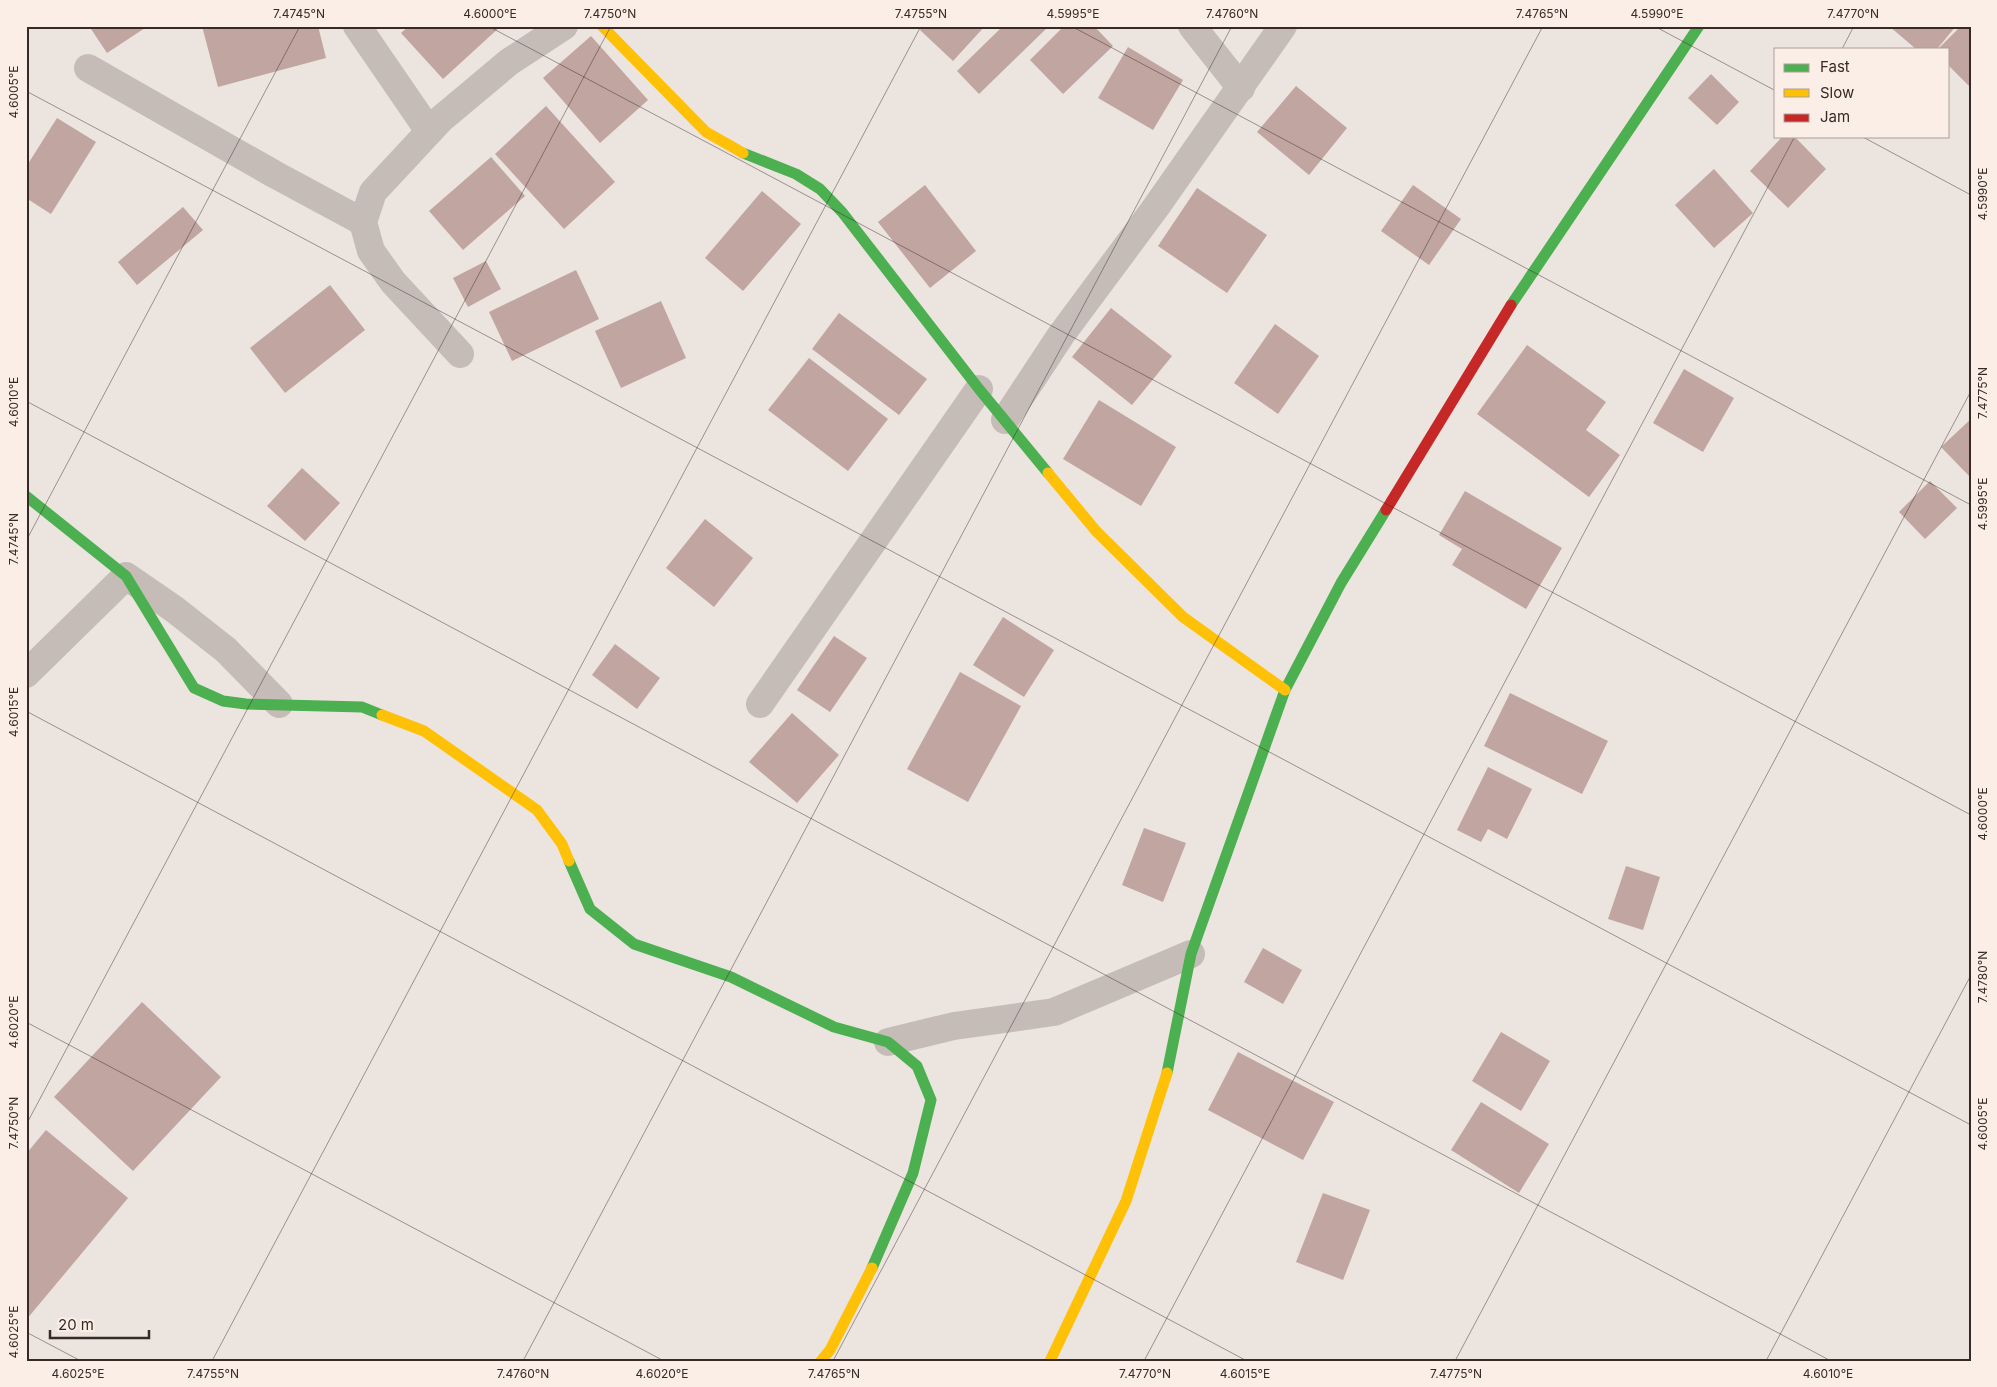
<svg xmlns="http://www.w3.org/2000/svg" width="1997" height="1387" font-family="Inter,sans-serif">
<rect width="100%" height="100%" fill="#ece4df"/>
<g fill="#c0a5a0">
<polygon points="89,26 148,26 107,53"/>
<polygon points="202,26 318,26 326,58 218,87"/>
<polygon points="409,26 501,26 443,79 401,33"/>
<polygon points="924,26 985,26 953,61 920,30"/>
<polygon points="1003,26 1049,26 979,94 957,71"/>
<polygon points="1064,26 1094,26 1113,46 1063,94 1030,60"/>
<polygon points="1889,26 1956,26 1937,49 1916,49"/>
<polygon points="1961,26 1971,26 1971,88 1948,65 1948,49 1938,49"/>
<polygon points="591,36 648,100 600,143 543,78"/>
<polygon points="1128,47 1183,80 1153,130 1098,98"/>
<polygon points="1711,74 1739,102 1717,125 1688,98"/>
<polygon points="1296,86 1347,128 1309,175 1257,132"/>
<polygon points="546,106 615,182 564,229 495,154"/>
<polygon points="57,118 96,142 51,214 26,198 26,167"/>
<polygon points="1783,136 1794,136 1826,169 1788,208 1750,171"/>
<polygon points="491,157 525,196 463,250 429,211"/>
<polygon points="1714,169 1753,213 1714,248 1675,205"/>
<polygon points="925,185 976,251 930,288 878,222"/>
<polygon points="1413,185 1461,219 1429,265 1381,231"/>
<polygon points="1197,188 1267,235 1227,293 1158,246"/>
<polygon points="762,191 801,224 743,291 705,258"/>
<polygon points="183,207 203,230 137,285 118,262"/>
<polygon points="486,261 501,289 468,307 453,278"/>
<polygon points="576,270 599,319 512,361 489,312"/>
<polygon points="330,285 365,330 285,393 250,348"/>
<polygon points="661,301 686,358 621,388 595,331"/>
<polygon points="1111,308 1172,356 1132,405 1072,357"/>
<polygon points="839,313 927,379 899,415 812,349"/>
<polygon points="1275,324 1319,356 1278,414 1234,383"/>
<polygon points="1527,345 1606,402 1586,430 1620,455 1589,497 1477,414"/>
<polygon points="809,358 888,419 848,471 768,410"/>
<polygon points="1684,369 1734,398 1703,452 1653,423"/>
<polygon points="1099,400 1176,447 1141,506 1063,459"/>
<polygon points="1971,419 1971,478 1941,447"/>
<polygon points="302,468 340,503 305,541 267,506"/>
<polygon points="1930,481 1957,508 1925,539 1899,512"/>
<polygon points="1465,491 1562,548 1526,609 1452,565 1462,549 1439,535"/>
<polygon points="705,519 753,558 714,607 666,568"/>
<polygon points="1003,617 1054,650 1024,697 973,665"/>
<polygon points="834,636 867,658 830,712 797,690"/>
<polygon points="615,644 660,678 637,709 592,675"/>
<polygon points="960,672 1021,706 968,802 907,769"/>
<polygon points="1510,693 1608,741 1582,794 1484,746"/>
<polygon points="792,713 839,755 797,803 749,762"/>
<polygon points="1488,767 1532,789 1507,839 1488,829 1481,842 1457,830"/>
<polygon points="1144,828 1186,843 1163,902 1122,885"/>
<polygon points="1626,866 1660,877 1643,930 1608,919"/>
<polygon points="1263,948 1302,970 1283,1004 1244,982"/>
<polygon points="142,1002 221,1077 133,1171 54,1097"/>
<polygon points="1501,1032 1550,1061 1521,1111 1472,1081"/>
<polygon points="1238,1052 1334,1102 1303,1160 1208,1110"/>
<polygon points="1481,1102 1549,1144 1519,1193 1451,1150"/>
<polygon points="46,1130 128,1198 26,1320 26,1154"/>
<polygon points="1323,1193 1370,1210 1343,1280 1296,1262"/>
</g>
<g fill="none" stroke-linecap="round" stroke-linejoin="round">
<g stroke="#c5bcb8" stroke-width="28">
<polyline points="357,26 429,131"/>
<polyline points="1192,26 1241,88"/>
<polyline points="88,68 274,174 363,222"/>
<polyline points="460,354 393,282 371,251 363,222 373,192 441,119 509,62 564,26"/>
<polyline points="1005,420 1061,335 1156,207 1283,26"/>
<polyline points="26,674 126,576 174,609 226,650 279,704"/>
<polyline points="760,704 979,389"/>
<polyline points="888,1042 954,1026 1054,1012 1191,954"/>
</g>
<g stroke="#4caf50" stroke-width="11">
<polyline points="743,153 796,174 820,189 842,212 979,389 1048,473"/>
<polyline points="1511,305 1699,26"/>
<polyline points="26,496 126,576 194,688 223,701 246,704 362,707 382,715"/>
<polyline points="569,861 590,909 634,944 731,977 834,1027 888,1042 917,1066 931,1100 913,1173 872,1268"/>
<polyline points="1167,1073 1191,954 1285,690 1341,583 1386,510"/>
</g>
<g stroke="#ffc107" stroke-width="11">
<polyline points="602,26 706,132 743,153"/>
<polyline points="1048,473 1096,531 1183,617 1285,690"/>
<polyline points="382,715 424,731 537,810 562,844 569,861"/>
<polyline points="821,1361 830,1350 872,1268"/>
<polyline points="1050,1361 1126,1201 1167,1073"/>
</g>
<polyline stroke="#c62828" stroke-width="11" points="1386,510 1511,305"/>
</g>
<path fill="none" stroke="#362926" stroke-width="1" stroke-opacity="0.45" d="M488,26L1971,815M1071,26L1971,505M1654,26L1776,91M1842,49L1854,26M26,91L1971,1125M1861,136L1971,195M26,401L1831,1361M26,541L300,26M26,711L1247,1361M26,1022L664,1361M26,1125L611,26M26,1332L81,1361M212,1361L921,26M523,1361L1232,26M833,1361L1543,26M1144,1361L1795,136M1455,1361L1971,391M1766,1361L1971,975"/>
<rect width="1997" height="1387" fill="none" stroke="#faeee6" stroke-width="55"/>
<rect x="1774" y="48" width="175" height="90" fill="#faeee6" stroke="#ac9f99"/>
<rect x="1784" y="64" width="25" height="8" fill="#4caf50" stroke="#ac9f99"/>
<text x="1820" y="72" font-size="15" fill="#362926">Fast</text>
<rect x="1784" y="89" width="25" height="8" fill="#ffc107" stroke="#ac9f99"/>
<text x="1820" y="98" font-size="15" fill="#362926">Slow</text>
<rect x="1784" y="114" width="25" height="8" fill="#c62828" stroke="#ac9f99"/>
<text x="1820" y="122" font-size="15" fill="#362926">Jam</text>
<path d="M50 1330v8h99v-8" fill="none" stroke="#362926" stroke-width="2.5"/>
<text x="58" y="1330" font-size="15" fill="#362926" stroke="#faeee6" stroke-width="4" paint-order="stroke">20 m</text>
<rect x="28" y="28" width="1942" height="1332" fill="none" stroke="#362926" stroke-width="2"/>
<g font-size="12" text-anchor="middle" fill="#362926">
<text x="299" y="18">7.4745°N</text>
<text x="490" y="18">4.6000°E</text>
<text x="610" y="18">7.4750°N</text>
<text x="921" y="18">7.4755°N</text>
<text x="1073" y="18">4.5995°E</text>
<text x="1232" y="18">7.4760°N</text>
<text x="1542" y="18">7.4765°N</text>
<text x="1657" y="18">4.5990°E</text>
<text x="1853" y="18">7.4770°N</text>
<text transform="translate(14 92) rotate(-90)" y="4">4.6005°E</text>
<text transform="translate(1983 194) rotate(-90)" y="4">4.5990°E</text>
<text transform="translate(1983 393) rotate(-90)" y="4">7.4775°N</text>
<text transform="translate(14 402) rotate(-90)" y="4">4.6010°E</text>
<text transform="translate(1983 504) rotate(-90)" y="4">4.5995°E</text>
<text transform="translate(14 539) rotate(-90)" y="4">7.4745°N</text>
<text transform="translate(14 712) rotate(-90)" y="4">4.6015°E</text>
<text transform="translate(1983 814) rotate(-90)" y="4">4.6000°E</text>
<text transform="translate(1983 977) rotate(-90)" y="4">7.4780°N</text>
<text transform="translate(14 1022) rotate(-90)" y="4">4.6020°E</text>
<text transform="translate(14 1123) rotate(-90)" y="4">7.4750°N</text>
<text transform="translate(1983 1124) rotate(-90)" y="4">4.6005°E</text>
<text transform="translate(14 1332) rotate(-90)" y="4">4.6025°E</text>
<text x="78" y="1378">4.6025°E</text>
<text x="213" y="1378">7.4755°N</text>
<text x="523" y="1378">7.4760°N</text>
<text x="662" y="1378">4.6020°E</text>
<text x="834" y="1378">7.4765°N</text>
<text x="1145" y="1378">7.4770°N</text>
<text x="1245" y="1378">4.6015°E</text>
<text x="1456" y="1378">7.4775°N</text>
<text x="1828" y="1378">4.6010°E</text>
</g>
</svg>
